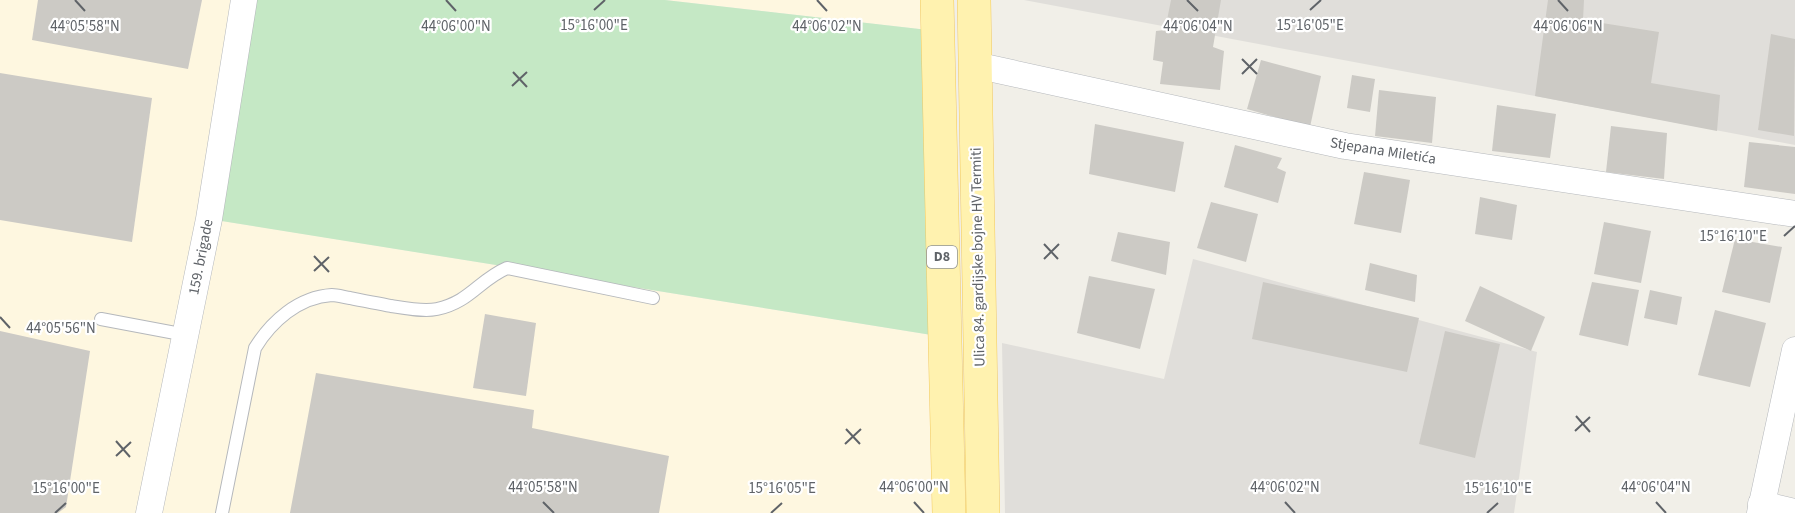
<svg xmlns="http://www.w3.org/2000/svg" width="1795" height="513" font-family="'Source Sans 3',sans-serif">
<rect width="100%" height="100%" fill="#f1efe8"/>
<g fill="#fef7e0">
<polygon points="0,0 244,0 210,219 944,337 949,513 0,513"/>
<polygon points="665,0 937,0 937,31"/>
</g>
<g fill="#e0deda">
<polygon points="1024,0 1795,0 1795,145 1535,96"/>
<polygon points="1193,259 1537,352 1514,513 1005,513 1002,343 1164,379"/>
</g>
<polygon fill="#c5e8c5" points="244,0 665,0 937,31 944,337 209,219"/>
<g fill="#cccac5">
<polygon points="38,0 202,0 188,69 32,40"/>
<polygon points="1171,0 1221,0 1213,47 1224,51 1220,90 1160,84 1163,62 1153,60 1156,31 1165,30"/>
<polygon points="1548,0 1584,0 1583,20 1659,32 1651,83 1720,95 1717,131 1535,96"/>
<polygon points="1771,34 1795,39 1794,136 1758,130"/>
<polygon points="1261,60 1321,76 1310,127 1247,109"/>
<polygon points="0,73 152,98 132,242 0,220"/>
<polygon points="1352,75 1375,79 1370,112 1347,108"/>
<polygon points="1379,90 1436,97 1432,143 1375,136"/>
<polygon points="1497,105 1556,114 1550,158 1492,151"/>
<polygon points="1095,124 1184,142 1175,192 1089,174"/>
<polygon points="1611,126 1667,133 1664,179 1606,172"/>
<polygon points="1749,142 1795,147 1795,194 1744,187"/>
<polygon points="1235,145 1282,158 1277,168 1286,172 1278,203 1224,187"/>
<polygon points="1364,172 1410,180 1401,233 1354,224"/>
<polygon points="1480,197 1517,205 1512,240 1475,234"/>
<polygon points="1211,202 1258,214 1246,262 1197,248"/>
<polygon points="1604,222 1651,231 1641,283 1594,274"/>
<polygon points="1118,232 1170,242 1166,275 1111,261"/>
<polygon points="1735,239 1782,247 1770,303 1722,292"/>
<polygon points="1370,263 1417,275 1415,302 1365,290"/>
<polygon points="1089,276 1155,289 1140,349 1077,333"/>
<polygon points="1263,282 1419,318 1407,372 1252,339"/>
<polygon points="1592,282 1639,290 1628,346 1579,335"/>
<polygon points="1480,286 1545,317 1531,351 1465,321"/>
<polygon points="1650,290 1682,297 1677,325 1644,318"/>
<polygon points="1715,310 1766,323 1750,387 1698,375"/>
<polygon points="485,314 536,323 526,396 473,388"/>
<polygon points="0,331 90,351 66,507 58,513 0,513"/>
<polygon points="1445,331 1500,344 1475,458 1419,444"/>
<polygon points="316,373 534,410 532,428 669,456 659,513 290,513"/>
</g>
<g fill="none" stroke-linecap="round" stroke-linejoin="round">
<defs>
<g id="service">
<polyline points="101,319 186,335"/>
<path d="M222,513L255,348C271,322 298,297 332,295C337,295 344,297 350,298C363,301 377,303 391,306C404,308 423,312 437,309C470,302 479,280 507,268L653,298"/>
</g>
<g id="minor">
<polyline points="975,65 1345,146 1795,214"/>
<polyline points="1761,504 1795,512"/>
<polyline points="149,513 209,219 244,0"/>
<polyline points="1760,513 1795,350"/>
</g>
<g id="primary">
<polyline points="937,0 949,513"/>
<polyline points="974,0 983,513"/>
</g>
</defs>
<use href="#service" stroke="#b5b8bc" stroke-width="14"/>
<use href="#minor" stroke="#b5b8bc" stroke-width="27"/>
<use href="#primary" stroke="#f2c960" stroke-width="34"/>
<use href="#service" stroke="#fff" stroke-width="12"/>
<use href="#minor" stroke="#fff" stroke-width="26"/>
<use href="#primary" stroke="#fff2af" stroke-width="33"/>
</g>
<path fill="none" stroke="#5f6368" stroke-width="2" d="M75,0L85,11M446,0L456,11M817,0L827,11M1187,0L1198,11M1558,0L1568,11M594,10L605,0M1310,10L1321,0M1242,59L1257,74M513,72L527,87M1242,74L1257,59M512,86L527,72M1784,236L1795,226M1044,244L1058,259M314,256L329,272M1044,259L1059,244M314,271L329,257M0,317L10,328M1576,416L1590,432M846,429L860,444M1575,431L1590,417M116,441L130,457M845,444L861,429M116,456L131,442M543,502L554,513M914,502L924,513M1285,502L1295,513M1656,502L1666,513M55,513L66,503M771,513L782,503M1487,513L1498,503"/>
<g text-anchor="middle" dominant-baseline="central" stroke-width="4.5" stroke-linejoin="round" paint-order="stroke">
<rect fill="#fff" stroke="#8f9295" stroke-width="1.5" x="927" y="246" width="30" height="22" rx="4.5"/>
<g font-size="14" font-weight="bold" fill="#5f6368">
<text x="942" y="257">D8</text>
</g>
<g font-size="15" fill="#5f6368" stroke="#fff">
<text transform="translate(1383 151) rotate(9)">Stjepana Miletića</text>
<text transform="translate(201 257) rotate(-79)">159. brigade</text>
<text transform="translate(978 257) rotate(-91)">Ulica 84. gardijske bojne HV Termiti</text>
</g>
</g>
<g font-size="15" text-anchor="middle" fill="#5f6368" stroke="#fff" stroke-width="4.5" stroke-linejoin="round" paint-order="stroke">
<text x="594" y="30">15°16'00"E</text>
<text x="1310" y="30">15°16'05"E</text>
<text x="85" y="31">44°05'58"N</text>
<text x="456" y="31">44°06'00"N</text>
<text x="827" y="31">44°06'02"N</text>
<text x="1568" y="31">44°06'06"N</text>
<text x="1198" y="31">44°06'04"N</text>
<text x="1733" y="241">15°16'10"E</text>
<text x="61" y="333">44°05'56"N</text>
<text x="543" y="492">44°05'58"N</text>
<text x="914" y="492">44°06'00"N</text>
<text x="1285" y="492">44°06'02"N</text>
<text x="1656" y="492">44°06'04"N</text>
<text x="66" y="493">15°16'00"E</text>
<text x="782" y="493">15°16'05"E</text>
<text x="1498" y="493">15°16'10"E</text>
</g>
</svg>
